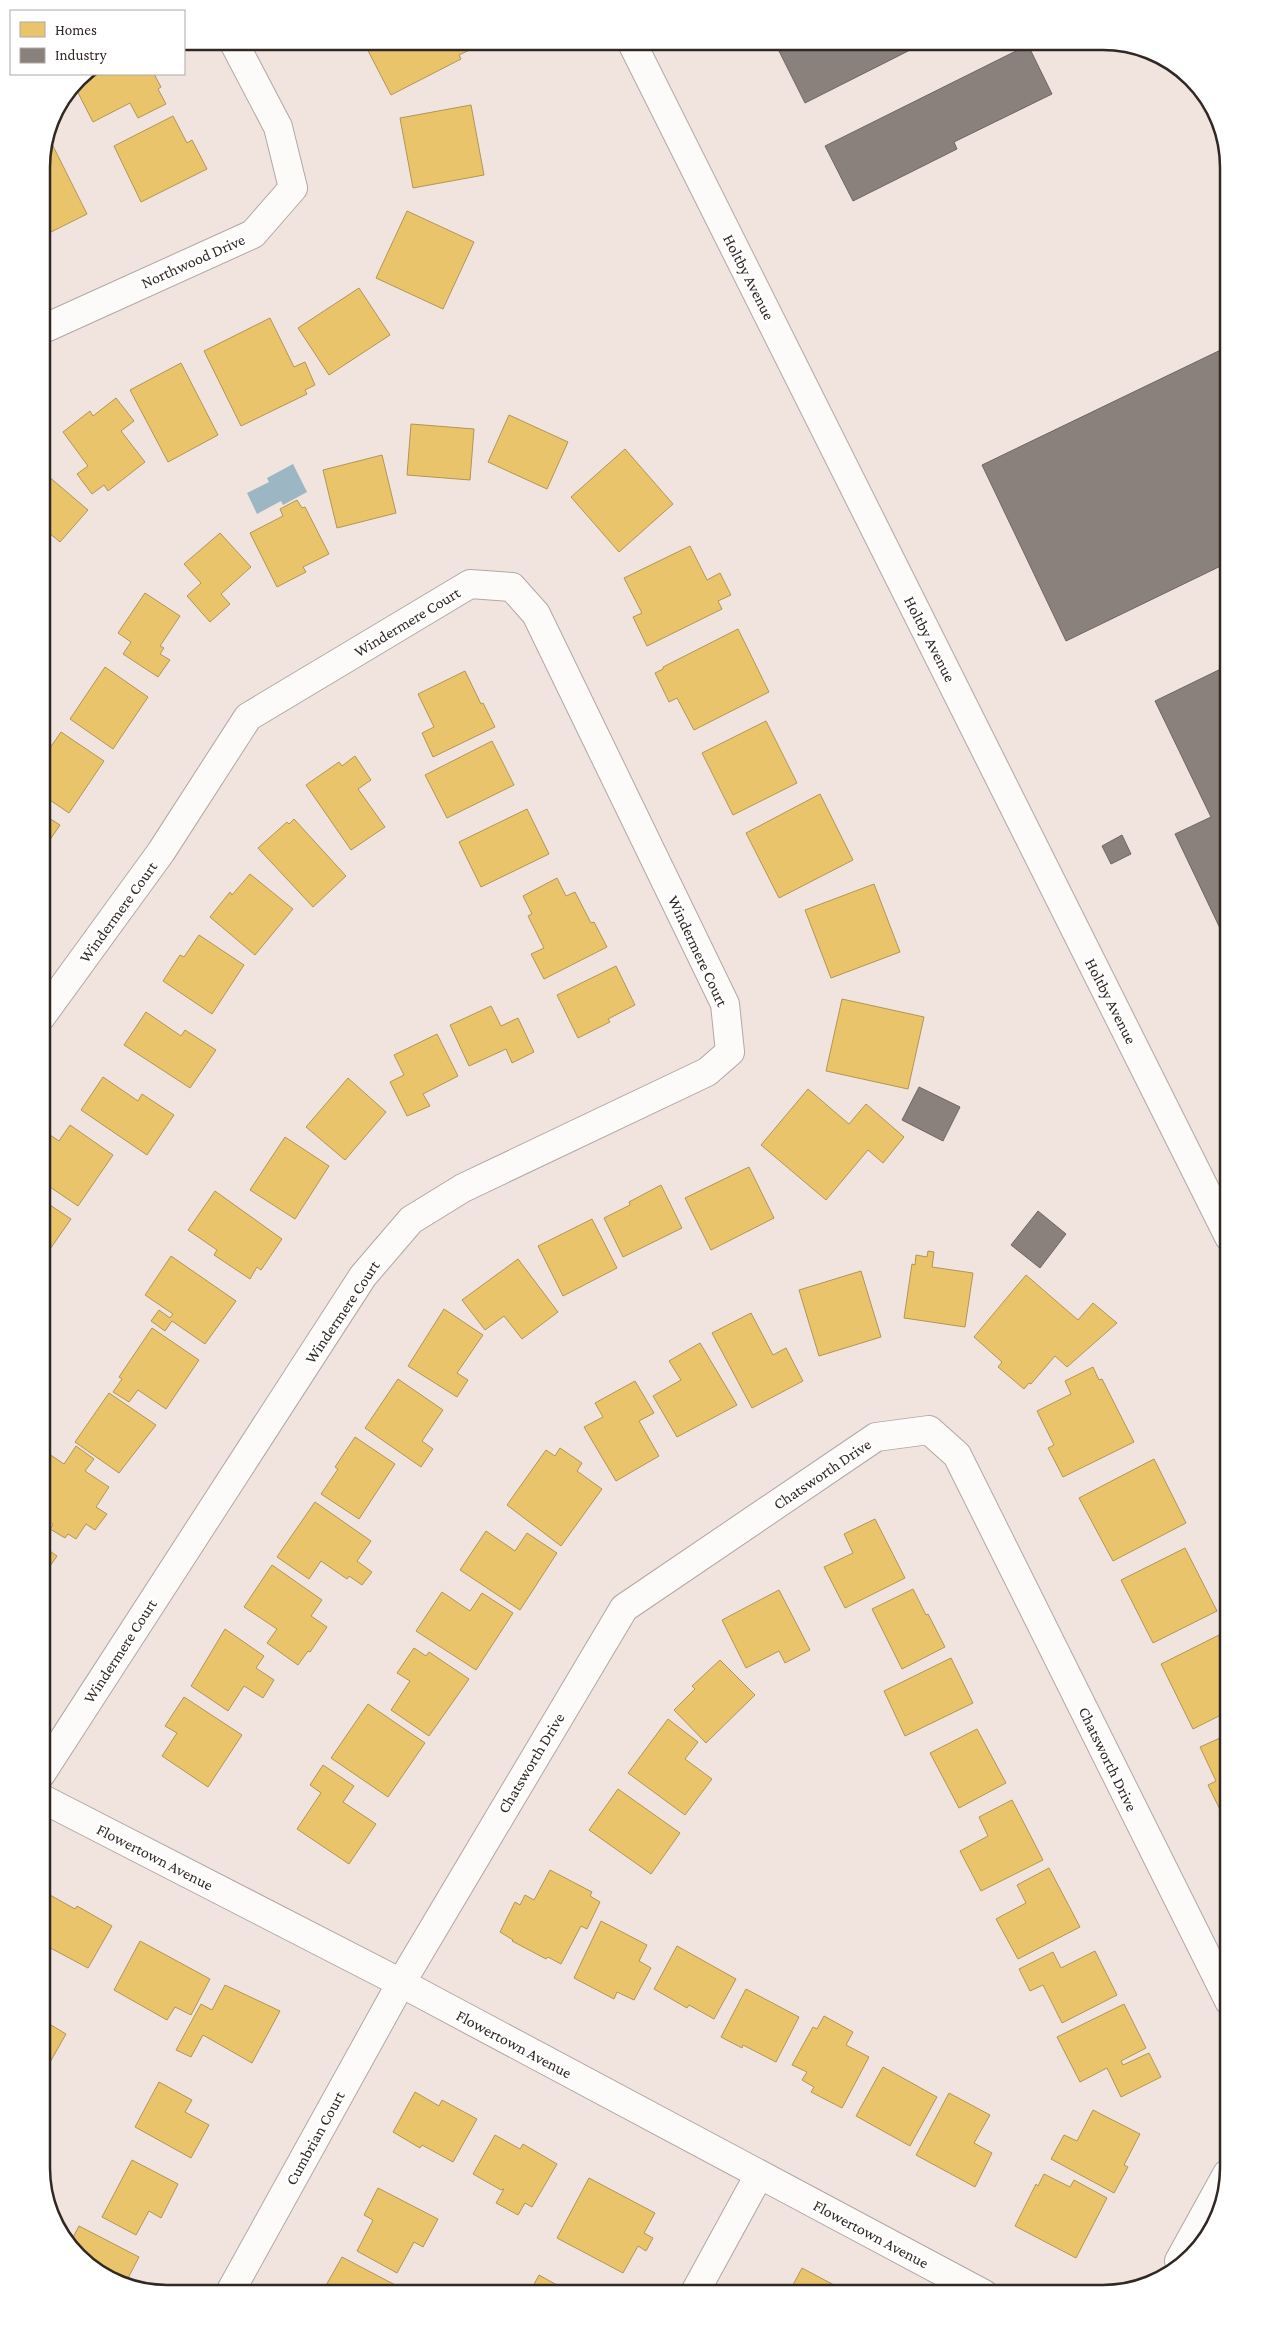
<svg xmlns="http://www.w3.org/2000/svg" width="1270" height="2335" font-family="'Crimson Pro',serif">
<rect width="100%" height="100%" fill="#f1e4df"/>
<polygon fill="#9cb6c3" points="293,464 307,492 283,505 281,501 257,514 247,493 269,482 267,478"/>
<g fill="#e9c46a" stroke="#b29555">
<polygon points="363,41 473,41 476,47 459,55 461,59 391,95"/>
<polygon points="97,74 154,74 161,87 158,89 166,104 138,118 130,103 93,122 74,85"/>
<polygon points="471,105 484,175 413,188 400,118"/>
<polygon points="173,116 187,143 192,140 207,169 141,202 114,146"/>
<polygon points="50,140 87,214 41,237 42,159 45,143"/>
<polygon points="407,211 474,242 443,309 376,278"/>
<polygon points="359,288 390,335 329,375 298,328"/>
<polygon points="270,318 294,367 305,362 315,385 305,390 307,394 241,426 204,351"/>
<polygon points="181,363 218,435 168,462 130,390"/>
<polygon points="116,398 134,421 121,431 145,462 108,491 104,485 92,494 77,474 88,466 63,432 90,411 93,416"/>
<polygon points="509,415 568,442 547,489 488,462"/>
<polygon points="411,424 474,429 470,480 407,475"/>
<polygon points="625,449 673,504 619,552 571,497"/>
<polygon points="382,455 396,513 337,528 323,470"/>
<polygon points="41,470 88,510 60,542 41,526"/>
<polygon points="297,500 302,508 305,507 329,554 303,567 306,572 277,587 250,533 283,516 280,509"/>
<polygon points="220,533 251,567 221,594 230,604 210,622 187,596 201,583 184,564"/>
<polygon points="690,546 707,580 720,573 731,595 718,601 722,609 647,646 633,617 642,613 624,578"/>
<polygon points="41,562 49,567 41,579"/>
<polygon points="145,593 180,616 160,646 164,648 160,654 170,660 158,677 123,654 131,642 118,633"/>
<polygon points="738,629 769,692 694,730 677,698 669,702 655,673 663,669 663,667"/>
<polygon points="105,667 148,697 113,749 70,719"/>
<polygon points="465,671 481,704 483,703 495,727 433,757 422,733 434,727 418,694"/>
<polygon points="766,721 797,783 733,815 702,753"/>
<polygon points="61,732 104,761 69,813 41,794 41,761"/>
<polygon points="492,741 514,785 447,818 425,775"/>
<polygon points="355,756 371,780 358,789 385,827 351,850 306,785 339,762 342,766"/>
<polygon points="820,794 853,860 779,898 746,833"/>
<polygon points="527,809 549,854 481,887 459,842"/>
<polygon points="41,813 60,825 41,853"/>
<polygon points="294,819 346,876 313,907 258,848 287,822 289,824"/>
<polygon points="250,874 293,909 255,955 210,917 230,892 232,895"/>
<polygon points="557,878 566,896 575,892 591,923 594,922 607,947 544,979 531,954 544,948 528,916 532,914 523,896"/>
<polygon points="874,884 900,952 831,978 805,910"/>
<polygon points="199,935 244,965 212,1014 163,981 180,955 184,957"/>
<polygon points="616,966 635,1005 608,1019 610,1022 578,1038 557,995"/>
<polygon points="842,999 924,1017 908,1089 826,1071"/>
<polygon points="491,1006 501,1026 518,1018 534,1052 512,1063 506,1049 469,1066 450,1025"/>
<polygon points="146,1012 181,1036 185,1030 216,1050 190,1088 124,1045"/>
<polygon points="437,1034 458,1076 423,1094 430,1106 407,1116 390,1082 404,1075 394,1055"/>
<polygon points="103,1077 138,1101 142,1094 174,1115 147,1155 81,1110"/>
<polygon points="348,1078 386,1112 345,1160 306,1127"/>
<polygon points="808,1089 849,1124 866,1104 904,1137 883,1163 868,1150 826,1200 761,1145"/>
<polygon points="70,1125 113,1155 78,1206 41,1181 41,1167 48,1158 41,1153 41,1148 50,1135 59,1141"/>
<polygon points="285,1137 329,1166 295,1219 250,1190"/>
<polygon points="749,1167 774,1218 711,1250 685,1198"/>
<polygon points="661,1185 682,1228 623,1257 604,1218 630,1205 629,1202"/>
<polygon points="215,1191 282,1239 261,1270 257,1267 250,1279 214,1255 217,1250 188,1230"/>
<polygon points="41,1199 71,1219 41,1262"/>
<polygon points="592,1219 617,1268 563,1296 538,1246"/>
<polygon points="928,1251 934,1252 932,1267 973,1273 965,1327 904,1318 912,1264 915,1265 916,1255 927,1257"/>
<polygon points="171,1256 236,1301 205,1344 172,1321 165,1331 151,1321 159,1310 170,1318 173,1314 145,1295"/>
<polygon points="518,1259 558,1312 522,1339 504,1316 485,1330 462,1300"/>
<polygon points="861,1271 881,1337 819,1356 799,1290"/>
<polygon points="1026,1275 1078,1320 1093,1303 1117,1323 1067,1367 1055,1356 1031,1384 1029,1383 1024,1389 998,1367 1002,1362 974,1337"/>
<polygon points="444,1309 483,1335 457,1373 468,1380 457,1397 408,1366"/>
<polygon points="751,1313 773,1355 786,1348 803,1381 752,1408 712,1333"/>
<polygon points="152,1328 199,1360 166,1409 138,1390 129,1402 113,1392 122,1379 119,1377"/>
<polygon points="700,1343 737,1405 677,1437 653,1396 681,1380 669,1361"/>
<polygon points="1093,1367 1099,1380 1102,1379 1134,1442 1063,1477 1048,1448 1054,1445 1037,1411 1071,1394 1065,1381"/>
<polygon points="398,1379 443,1410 422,1441 433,1449 421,1467 365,1428"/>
<polygon points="635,1381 654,1413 639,1421 659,1456 616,1481 584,1427 603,1417 595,1403"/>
<polygon points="109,1393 156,1425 119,1473 75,1442"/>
<polygon points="355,1437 395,1464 359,1519 321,1494 338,1469 335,1467"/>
<polygon points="76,1446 94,1459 85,1471 109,1487 96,1507 107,1514 95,1530 86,1524 76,1539 68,1534 65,1538 50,1529 53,1524 41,1516 41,1465 49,1454 64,1464"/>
<polygon points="560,1448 582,1463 577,1471 602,1489 561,1546 507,1505 546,1450 555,1456"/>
<polygon points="1154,1459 1186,1523 1113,1561 1079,1498"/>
<polygon points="315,1502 371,1541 357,1561 372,1572 362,1585 349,1576 347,1579 321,1561 309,1579 277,1557"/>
<polygon points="875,1519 905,1578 845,1608 824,1567 853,1553 844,1534"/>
<polygon points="486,1531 515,1551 527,1533 557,1553 520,1610 460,1570"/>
<polygon points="41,1545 57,1556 41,1579"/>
<polygon points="1185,1548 1217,1611 1153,1643 1121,1580"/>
<polygon points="272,1565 322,1600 311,1616 327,1627 310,1652 308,1651 298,1665 267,1643 277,1629 244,1607"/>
<polygon points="913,1589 926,1615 928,1614 945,1647 902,1669 872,1609"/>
<polygon points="779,1590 810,1650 785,1663 779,1651 746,1668 722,1620"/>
<polygon points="442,1592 470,1611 482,1593 513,1613 476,1670 416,1631"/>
<polygon points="225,1629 264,1656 256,1668 274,1680 263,1698 244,1686 228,1711 191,1686"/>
<polygon points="1229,1630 1229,1711 1193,1729 1161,1664"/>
<polygon points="414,1648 426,1656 429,1652 469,1679 429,1736 391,1710 410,1681 397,1673"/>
<polygon points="951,1658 973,1703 905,1736 884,1691"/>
<polygon points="720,1660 755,1695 706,1743 674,1710 695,1689 692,1686"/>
<polygon points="184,1697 242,1735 208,1787 162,1756 177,1733 165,1726"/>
<polygon points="368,1704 425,1743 388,1797 331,1758"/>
<polygon points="668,1719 698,1742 685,1759 712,1779 685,1815 628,1773"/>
<polygon points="977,1729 1006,1783 959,1808 930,1753"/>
<polygon points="1229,1734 1229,1815 1224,1818 1208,1785 1216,1781 1200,1747"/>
<polygon points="323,1765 354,1786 343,1802 376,1824 349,1864 297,1829 321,1793 310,1785"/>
<polygon points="618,1789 680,1833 651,1874 589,1830"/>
<polygon points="1012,1800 1043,1860 981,1891 960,1851 988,1836 979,1817"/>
<polygon points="1049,1868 1080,1927 1018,1959 996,1919 1026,1903 1017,1885"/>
<polygon points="550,1870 592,1892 590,1896 600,1902 587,1929 581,1926 561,1964 548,1957 546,1959 512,1941 513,1940 500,1932 515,1902 520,1905 525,1895 534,1900"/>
<polygon points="50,1895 75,1909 77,1906 112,1926 88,1968 41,1943 41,1910"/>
<polygon points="601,1921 647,1945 639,1961 651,1968 634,2000 617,1992 614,1999 574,1978"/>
<polygon points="140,1941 210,1979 191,2015 175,2007 167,2020 114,1990"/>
<polygon points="677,1946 736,1979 714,2019 689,2005 687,2008 654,1989"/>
<polygon points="1095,1951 1117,1995 1062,2023 1043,1985 1030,1991 1019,1969 1053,1952 1061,1968"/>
<polygon points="225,1985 280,2011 252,2063 203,2035 191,2057 176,2050 201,2004 212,2010"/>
<polygon points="746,1989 799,2017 776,2062 743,2045 742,2048 721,2037"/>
<polygon points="1124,2004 1146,2048 1121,2061 1123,2065 1149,2053 1161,2077 1121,2097 1107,2068 1080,2082 1057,2037"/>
<polygon points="824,2016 853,2032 846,2045 869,2057 842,2108 811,2092 814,2087 802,2080 807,2072 792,2065 813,2027 817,2029"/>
<polygon points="41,2019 66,2034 41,2078"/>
<polygon points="883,2067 937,2097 910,2146 856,2116"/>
<polygon points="159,2082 192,2100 185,2112 209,2125 191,2158 135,2127"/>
<polygon points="415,2092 439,2106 442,2100 477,2119 453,2162 422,2145 420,2148 393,2132"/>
<polygon points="949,2093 990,2115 974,2143 992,2153 975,2187 916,2155"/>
<polygon points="1093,2110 1140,2134 1124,2165 1128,2167 1114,2193 1051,2159 1064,2135 1077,2141"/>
<polygon points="495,2135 520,2149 523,2144 557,2164 532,2207 525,2203 518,2215 496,2203 504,2189 501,2190 473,2174"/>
<polygon points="132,2160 178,2184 161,2218 149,2211 136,2235 102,2217"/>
<polygon points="1044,2174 1070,2187 1074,2180 1107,2198 1076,2258 1015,2226 1036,2184 1038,2186"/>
<polygon points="589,2178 655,2213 644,2233 653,2238 646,2251 638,2246 623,2273 557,2238"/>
<polygon points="378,2188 438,2219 423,2247 414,2242 397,2273 357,2251 373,2220 364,2215"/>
<polygon points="79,2226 139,2257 126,2282 97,2272 71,2241"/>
<polygon points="342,2257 399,2287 395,2294 333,2294 324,2289"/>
<polygon points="802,2268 851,2294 788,2294"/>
<polygon points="539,2275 573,2294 529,2294"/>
</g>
<g fill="#8a817c" stroke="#6f6662">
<polygon points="774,41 928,41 805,103"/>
<polygon points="1028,45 1052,94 954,142 957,149 853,201 825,146"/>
<polygon points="1229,346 1229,562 1066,641 982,465"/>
<polygon points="1229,665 1229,947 1175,834 1211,817 1155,701"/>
<polygon points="1122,835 1131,854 1111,864 1102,846"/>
<polygon points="919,1087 960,1107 943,1141 902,1120"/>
<polygon points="1038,1211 1066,1234 1040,1268 1011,1245"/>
</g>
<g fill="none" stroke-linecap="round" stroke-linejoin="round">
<defs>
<g id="minor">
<polyline points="631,41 1229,1237"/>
<polyline points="41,330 253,234 293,188 278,127 233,41"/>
<polyline points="41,1774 363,1276 411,1220 463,1188 707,1072 730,1052 725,1004 536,614 512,587 470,584 248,717 161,852 41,1017"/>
<polyline points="1179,2261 1227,2174"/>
<polyline points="229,2294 401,1983 624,1608 876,1437 929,1430 957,1455 1229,2001"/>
<polyline points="694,2294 759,2175"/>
</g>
<polyline id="tertiary" points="41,1798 401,1983 984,2294"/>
</defs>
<use href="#minor" stroke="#b1a7a3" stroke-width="30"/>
<use href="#tertiary" stroke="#b1a7a3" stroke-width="30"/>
<use href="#minor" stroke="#fdfbfa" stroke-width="28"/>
<use href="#tertiary" stroke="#fdfbfa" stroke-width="28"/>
</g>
<g text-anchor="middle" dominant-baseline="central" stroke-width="5" stroke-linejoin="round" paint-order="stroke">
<g font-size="16" fill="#312824" stroke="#fff">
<text transform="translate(193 261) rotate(-24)">Northwood Drive</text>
<text transform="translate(749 277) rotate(63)">Holtby Avenue</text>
<text transform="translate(407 622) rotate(-31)">Windermere Court</text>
<text transform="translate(930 639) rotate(63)">Holtby Avenue</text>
<text transform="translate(118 912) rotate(-54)">Windermere Court</text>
<text transform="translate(698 951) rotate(65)">Windermere Court</text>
<text transform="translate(1111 1001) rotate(63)">Holtby Avenue</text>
<text transform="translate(342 1312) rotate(-56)">Windermere Court</text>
<text transform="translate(822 1474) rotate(-34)">Chatsworth Drive</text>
<text transform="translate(120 1651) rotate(-57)">Windermere Court</text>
<text transform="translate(1108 1759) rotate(64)">Chatsworth Drive</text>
<text transform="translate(531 1763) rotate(-59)">Chatsworth Drive</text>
<text transform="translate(155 1857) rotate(27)">Flowertown Avenue</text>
<text transform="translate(514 2044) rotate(28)">Flowertown Avenue</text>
<text transform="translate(315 2138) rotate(-61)">Cumbrian Court</text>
<text transform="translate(871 2234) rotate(28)">Flowertown Avenue</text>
</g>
</g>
<path d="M0 0H1270V2335H0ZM167 50H1103A117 117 0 0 1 1220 167V2168A117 117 0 0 1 1103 2285H167A117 117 0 0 1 50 2168V167A117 117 0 0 1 167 50Z" fill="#fff" fill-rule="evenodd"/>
<path fill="none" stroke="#312824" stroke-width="2.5" d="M167 50H1103A117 117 0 0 1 1220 167V2168A117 117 0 0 1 1103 2285H167A117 117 0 0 1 50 2168V167A117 117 0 0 1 167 50Z"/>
<rect x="10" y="10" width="175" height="65" fill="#ffffff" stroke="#ada9a7"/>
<rect x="20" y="22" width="25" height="15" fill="#e9c46a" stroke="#ada9a7"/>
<text x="55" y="35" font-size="15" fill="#312824">Homes</text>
<rect x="20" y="48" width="25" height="15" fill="#8a817c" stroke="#ada9a7"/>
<text x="55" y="60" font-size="15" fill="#312824">Industry</text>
</svg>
